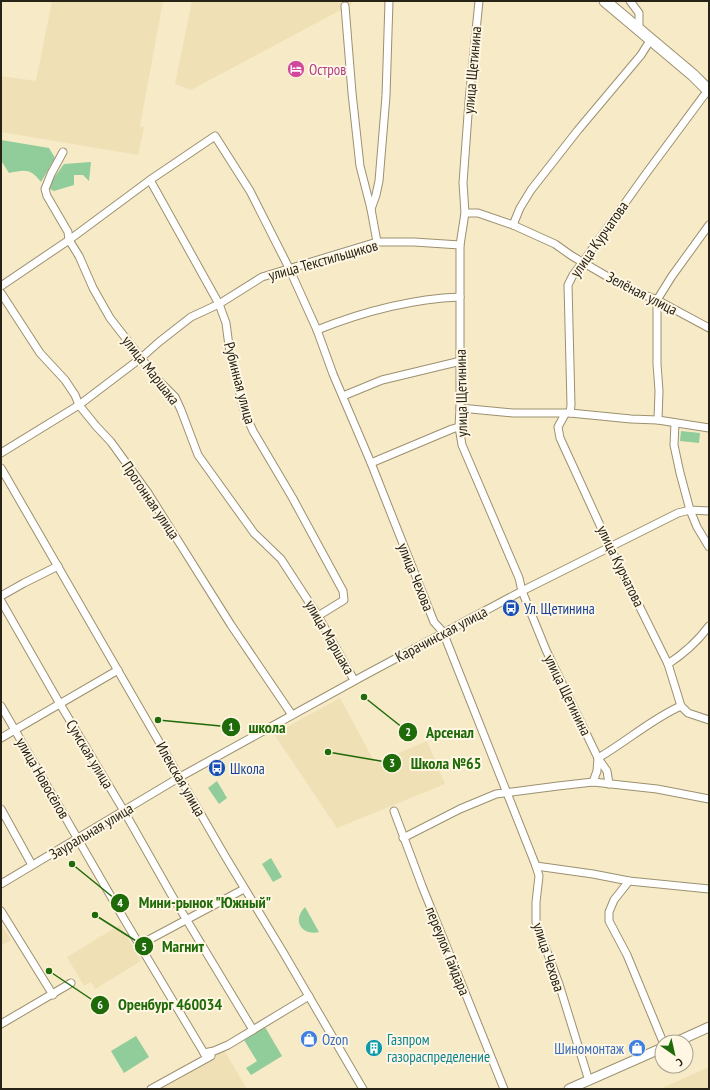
<svg xmlns="http://www.w3.org/2000/svg" width="710" height="1090" font-family="'PT Sans Narrow',sans-serif">
<rect width="100%" height="100%" fill="#f7eac7"/>
<g fill="#efe0b6">
<polygon points="52,1 163,1 140,126 144,127 138,155 1,132 1,76 36,81"/>
<polygon points="192,1 352,1 352,4 191,90 175,84"/>
<polygon points="340,698 375,763 427,741 445,784 337,828 274,734"/>
<polygon points="1,924 11,940 1,946"/>
<polygon points="120,925 141,961 95,989 91,982 84,986 67,957"/>
<polygon points="224,1050 247,1089 160,1089 211,1061 214,1057"/>
<polygon points="709,1067 709,1089 660,1089"/>
</g>
<g fill="#91cc9b">
<path d="M1,140L49,148L55,158L41,182C30,168 25,170 9,173L2,162H1Z"/>
<polygon points="91,162 89,181 83,175 74,175 74,185 54,191 50,189 51,182 64,164"/>
<polygon points="681,431 700,433 699,443 680,441"/>
<polygon points="217,781 227,798 219,804 208,788"/>
<polygon points="271,858 282,877 273,882 262,864"/>
<path d="M305,907L319,932C301,936 292,920 305,907Z"/>
<polygon points="265,1027 282,1056 251,1075 246,1068 257,1061 244,1040"/>
<polygon points="136,1036 149,1057 124,1073 111,1051"/>
</g>
<g fill="none" stroke-linecap="round" stroke-linejoin="round">
<defs>
<g id="minor">
<polyline points="479,1 469,101 463,183 465,213 460,245 460,408 459,427 462,445 519,578 522,591 546,650 598,758 607,771 609,784"/>
<polyline points="630,1 639,13 639,29"/>
<polyline points="345,6 352,93 360,166 371,209"/>
<polyline points="63,152 51,174 45,189 47,196 68,232 69,240 79,256 93,288 110,318 158,380 175,397 181,410 198,455 254,533 281,559 318,616 354,680"/>
<polyline points="150,180 219,304 226,323 229,346 239,390 245,413 253,431 292,497 343,591 344,600 318,616"/>
<polyline points="465,213 478,213 513,225 555,244 572,256 627,288 657,300 709,328"/>
<polyline points="513,225 520,208 531,190 578,130 641,55 651,39"/>
<polyline points="377,242 371,209 376,195 379,181 386,96 389,1"/>
<polyline points="1,286 69,240 150,180 215,136 250,191 289,268 317,330 333,374 371,463 434,622 443,632 536,866 539,876 536,902 536,922 559,984 589,1081"/>
<polyline points="1,293 40,353 65,380 75,395 79,405 96,426 111,442 148,493 231,625 292,715"/>
<path d="M317,330C362,312 410,299 460,297"/>
<polyline points="343,396 382,380 461,361"/>
<polyline points="460,408 513,413 570,413 631,419 658,420 709,428"/>
<polyline points="570,413 571,405 568,285 573,275 583,262 645,175 708,90"/>
<polyline points="565,414 558,427 560,438 610,547 668,664 681,706 688,713 709,720"/>
<polyline points="658,420 659,391 657,364 657,300 672,276 709,225"/>
<polyline points="675,423 674,445 680,473 690,510 697,527 709,547"/>
<polyline points="1,453 79,405 141,358 159,342 191,317 219,304 262,277 377,242 414,242 460,245"/>
<polyline points="371,463 452,429 459,427"/>
<polyline points="1,468 225,856 283,952 363,1089"/>
<polyline points="1,596 24,583 58,566"/>
<polyline points="1,601 60,704 124,811 171,894 253,1030"/>
<path d="M668,664C683,654 698,641 709,626"/>
<polyline points="1,706 124,919 207,1058"/>
<polyline points="1,738 118,670"/>
<path d="M598,758C626,742 653,718 681,706"/>
<polyline points="593,782 597,771 598,758"/>
<polyline points="1,809 32,865"/>
<polyline points="394,811 422,886 504,1089"/>
<polyline points="403,838 460,809 496,794 558,786 593,782 657,789 709,799"/>
<polyline points="536,866 593,874 629,881 709,889"/>
<polyline points="629,881 614,900 609,912 609,921 627,955 663,1042"/>
<polyline points="1,884 180,777 365,675 522,591 678,513 690,510 709,511"/>
<polyline points="1,911 53,995"/>
<polyline points="139,945 244,889"/>
<polyline points="1,1024 71,983"/>
<polyline points="204,1053 214,1051 228,1045 309,996"/>
<polyline points="151,1089 211,1056"/>
</g>
<g id="major">
<polyline points="676,1042 709,1027"/>
<polyline points="569,1089 662,1048"/>
</g>
<polyline id="highway" points="605,1 693,75 709,91"/>
</defs>
<use href="#minor" stroke="#9c9070" stroke-width="9"/>
<use href="#major" stroke="#9c9070" stroke-width="11"/>
<use href="#highway" stroke="#9c9070" stroke-width="13"/>
<use href="#minor" stroke="#fff" stroke-width="7"/>
<use href="#major" stroke="#fff" stroke-width="9"/>
<use href="#highway" stroke="#fff" stroke-width="11"/>
</g>
<defs>
<symbol id="hotel-disc" viewBox="-11 -11 22 22"><circle r="9.5" fill="#d1479c" stroke="#fff7e3"/><path d="M-6-4.5h1.5V1H6V5H4.5V3h-9V5H-6ZM-4 0a1.8 1.8 0 1 1 3.6 0ZM.5 0V-2.5h3Q6-2.5 6 0Z" fill="#fff"/></symbol>
<symbol id="bus-disc" viewBox="-11 -11 22 22"><circle r="9.5" fill="#1a4fb4" stroke="#fff7e3"/><path d="M-5-6H5V4H4V6H2V4H-2V6H-4V4H-5ZM-3.5-4V0h7V-4ZM-3.5 1.2v1.5H-2V1.2ZM2 1.2v1.5H3.5V1.2Z" fill="#fff"/></symbol>
<symbol id="shop-disc" viewBox="-11 -11 22 22"><circle r="9.5" fill="#3f7fe0" stroke="#fff7e3"/><path d="M-5-2.5h2.3a2.7 3.5 0 0 1 5.4 0H5L5.5 6h-11ZM-1.5-2.5h3a1.5 2.3 0 0 0-3 0Z" fill="#fff"/></symbol>
<symbol id="building-disc" viewBox="-11 -11 22 22"><circle r="9.5" fill="#0f9aa8" stroke="#fff7e3"/><path d="M-4-6H4V6H1V3H-1V6H-4ZM-2.5-4.3h1.7v1.8h-1.7ZM.8-4.3h1.7v1.8H.8ZM-2.5-1h1.7V.8h-1.7ZM.8-1h1.7V.8H.8Z" fill="#fff"/></symbol>
</defs>
<g fill-rule="evenodd">
<use href="#hotel-disc" x="286" y="59" width="20" height="20"/>
<use href="#bus-disc" x="501" y="598" width="20" height="20"/>
<use href="#bus-disc" x="207" y="758" width="20" height="20"/>
<use href="#shop-disc" x="299" y="1029" width="20" height="20"/>
<use href="#building-disc" x="364" y="1038" width="20" height="20"/>
<use href="#shop-disc" x="627" y="1038" width="20" height="20"/>
</g>
<g text-anchor="middle" dominant-baseline="central" stroke-width="4" stroke-linejoin="round" paint-order="stroke">
<g font-size="15" fill="#b23c85" stroke="#fff7e3" text-anchor="start">
<text x="309" y="69">Остров</text>
</g>
<g font-size="15" fill="#272316" stroke="#fff7e3">
<text transform="translate(472 70) rotate(-85)">улица Щетинина</text>
<text transform="translate(599 239) rotate(-55)">улица Курчатова</text>
<text transform="translate(323 260) rotate(-16)">улица Текстильщиков</text>
<text transform="translate(642 293) rotate(27)">Зелёная улица</text>
<text transform="translate(151 370) rotate(52)">улица Маршака</text>
<text transform="translate(240 383) rotate(75)">Рубинная улица</text>
<text transform="translate(461 393) rotate(-91)">улица Щетинина</text>
<text transform="translate(151 500) rotate(56)">Прогонная улица</text>
<text transform="translate(621 566) rotate(64)">улица Курчатова</text>
<text transform="translate(416 577) rotate(68)">улица Чехова</text>
<text transform="translate(441 634) rotate(-28)">Карачинская улица</text>
<text transform="translate(330 637) rotate(60)">улица Маршака</text>
<text transform="translate(568 695) rotate(64)">улица Щетинина</text>
<text transform="translate(90 754) rotate(59)">Сумская улица</text>
<text transform="translate(43 778) rotate(60)">улица Новосёлов</text>
<text transform="translate(181 779) rotate(60)">Илекская улица</text>
<text transform="translate(91 831) rotate(-31)">Зауральная улица</text>
<text transform="translate(448 951) rotate(68)">переулок Гайдара</text>
<text transform="translate(549 957) rotate(72)">улица Чехова</text>
</g>
<g font-size="15" fill="#164399" stroke="#fff7e3" text-anchor="start">
<text x="524" y="608">Ул. Щетинина</text>
<text x="230" y="768">Школа</text>
</g>
<g font-size="15" fill="#366cbe" stroke="#fff7e3" text-anchor="start">
<text x="322" y="1039">Ozon</text>
<text x="624" y="1048" text-anchor="end">Шиномонтаж</text>
</g>
<g font-size="15" fill="#0d838f" stroke="#fff7e3" text-anchor="start">
<text x="387" y="1039">Газпром<tspan x="387" dy="17">газораспределение</tspan></text>
</g>
</g>
<path fill="none" stroke="#1f6a09" stroke-width="1.5" d="M158 720L231 727M364 697L408 732M328 752L392 763M72 864L120 903M95 915L144 946M49 971L100 1005"/>
<g fill="#1f6a09" stroke="#fff7e3" stroke-width="1.5">
<circle cx="158" cy="720" r="4"/>
<circle cx="364" cy="697" r="4"/>
<circle cx="328" cy="752" r="4"/>
<circle cx="72" cy="864" r="4"/>
<circle cx="95" cy="915" r="4"/>
<circle cx="49" cy="971" r="4"/>
<circle cx="231" cy="727" r="10"/>
<circle cx="408" cy="732" r="10"/>
<circle cx="392" cy="763" r="10"/>
<circle cx="120" cy="903" r="10"/>
<circle cx="144" cy="946" r="10"/>
<circle cx="100" cy="1005" r="10"/>
</g>
<g font-size="12" text-anchor="middle" font-weight="bold" fill="#fff">
<text x="231" y="731">1</text>
<text x="408" y="736">2</text>
<text x="392" y="767">3</text>
<text x="120" y="907">4</text>
<text x="144" y="951">5</text>
<text x="100" y="1009">6</text>
</g>
<g font-size="16" text-anchor="middle" font-weight="bold" fill="#1f6a09" stroke="#fff7e3" stroke-width="4" stroke-linejoin="round" paint-order="stroke">
<text x="267" y="733">школа</text>
<text x="450" y="738">Арсенал</text>
<text x="446" y="769">Школа №65</text>
<text x="205" y="908">Мини-рынок "Южный"</text>
<text x="183" y="952">Магнит</text>
<text x="170" y="1010">Оренбург 460034</text>
</g>
<rect width="710" height="1090" fill="none" stroke="#272316" stroke-width="4"/>
<g transform="translate(674 1054) rotate(146)"><circle r="19" fill="#fff7e3" stroke="#a9a291"/>
<path d="M0-3L7 15L0 10L-7 15Z" fill="#1f6a09"/>
<text y="-6" font-size="11" font-weight="bold" text-anchor="middle" fill="#272316">С</text>
</g>
</svg>
